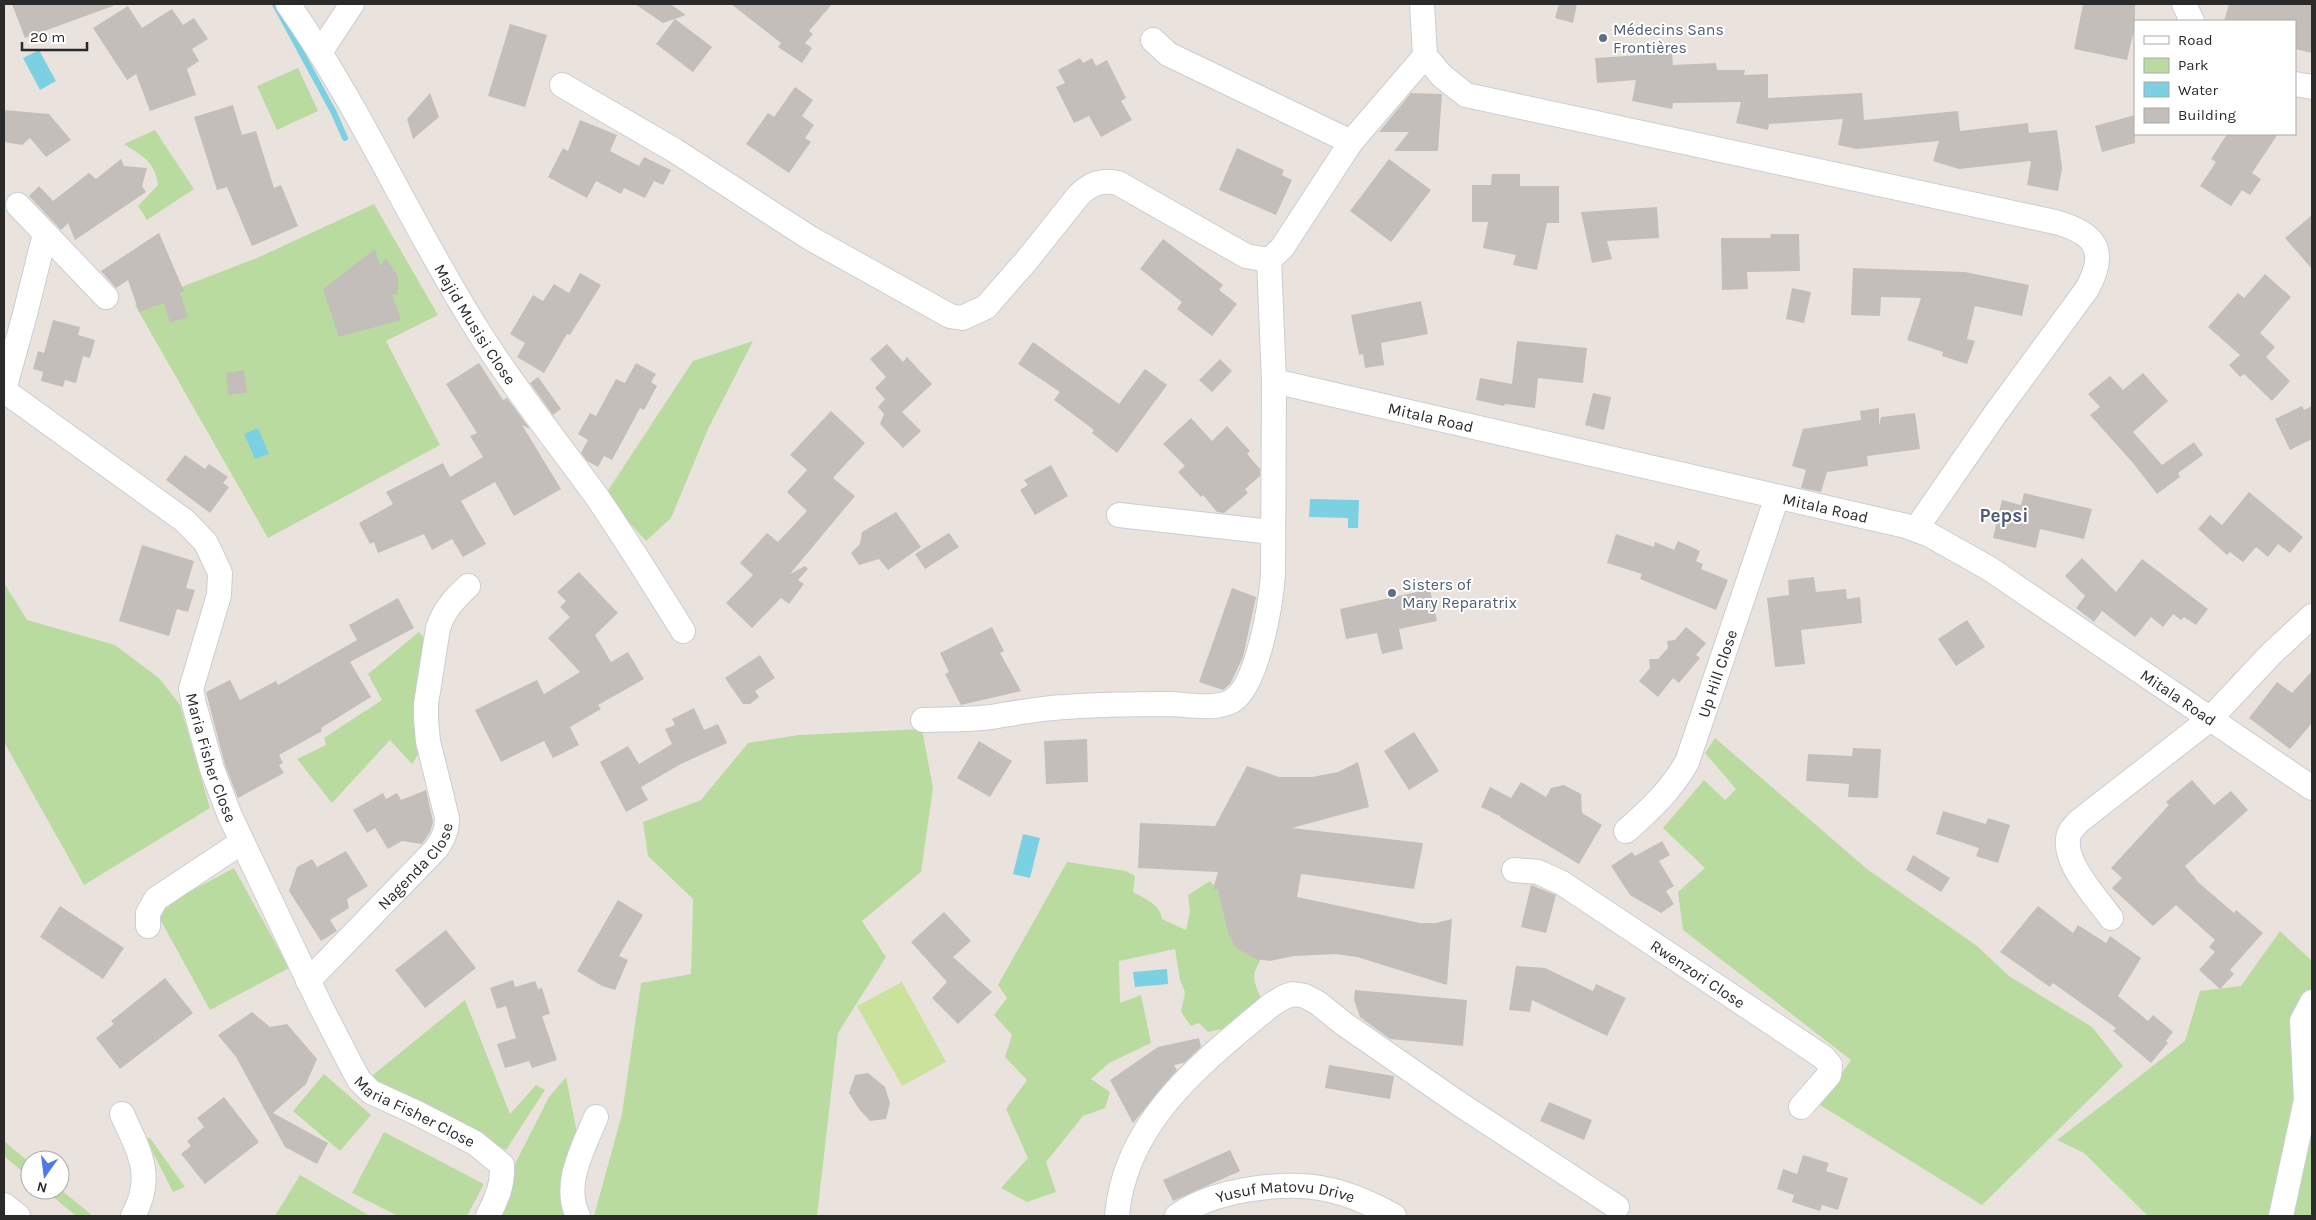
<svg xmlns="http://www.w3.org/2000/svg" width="2316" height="1220" font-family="Karla,sans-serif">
<rect width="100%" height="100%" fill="#eae3dd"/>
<g fill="#badb9f">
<polygon points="298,68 318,111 277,130 257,86"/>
<path d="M155,130L194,189L147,220L138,206L158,185C155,161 142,156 124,144Z"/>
<polygon points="374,204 438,315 386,341 440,445 268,538 135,305 259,257"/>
<polygon points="753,341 708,429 671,518 646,541 605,495 693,361"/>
<polygon points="4,583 27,620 115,645 159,678 180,705 210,808 84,885 4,742"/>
<polygon points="419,632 428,642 422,748 412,764 390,740 332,803 297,759 326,745 324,738 382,700 368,674"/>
<polygon points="922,729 933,788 921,872 862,921 886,957 838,1033 817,1216 594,1216 622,1114 641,983 691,974 693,899 648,856 643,822 701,800 748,743 799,735"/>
<polygon points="1715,738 1867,869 1977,946 2009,976 2092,1027 2123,1066 1982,1205 1820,1105 1851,1060 1683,930 1678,892 1705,868 1663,828 1704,780 1725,800 1736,789 1705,753"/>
<path d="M1067,862L1126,871L1135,876L1133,892C1144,898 1161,905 1162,919L1186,930L1190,911L1188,895L1210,881L1238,912L1267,950C1253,972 1250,974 1261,998L1227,1028L1208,1032L1199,1023L1191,1026L1181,1012L1185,992L1180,980L1175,949L1119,961L1120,1003L1141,995L1151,1043L1109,1063L1091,1079L1110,1092L1105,1108L1083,1116L1046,1162L1056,1192L1027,1202L1001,1188L1028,1158L1006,1109L1027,1080L1005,1057L1012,1035L994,1015L1007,998L998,985Z"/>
<polygon points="234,868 289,968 210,1010 155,910"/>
<polygon points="2280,931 2312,961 2312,1216 2148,1216 2084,1153 2057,1140 2185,1041 2200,991 2241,986"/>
<polygon points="465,1000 510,1114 536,1085 545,1090 506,1150 368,1079"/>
<polygon points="324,1074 371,1115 340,1151 293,1111"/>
<polygon points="566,1077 577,1133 561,1201 568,1216 500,1216 513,1168 549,1097"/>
<polygon points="384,1132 484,1184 467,1216 398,1216 352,1193"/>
<polygon points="150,1138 185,1187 173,1192 146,1139"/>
<polygon points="4,1141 30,1163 30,1178 4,1156"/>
<polygon points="300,1175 370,1216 275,1216"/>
<polygon points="60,1189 93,1216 76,1216 45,1190"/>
</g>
<polygon fill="#cbe29c" points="902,982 946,1062 902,1086 857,1006"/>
<g fill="#7bd1e2">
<polygon points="39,50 56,81 40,90 23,58"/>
<polygon points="258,428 269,454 255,459 244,434"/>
<polygon points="1310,499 1359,500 1358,528 1348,528 1348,518 1309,517"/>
<polygon points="1023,834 1040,838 1030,878 1013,874"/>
<polygon points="1167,969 1168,984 1135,987 1133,972"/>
</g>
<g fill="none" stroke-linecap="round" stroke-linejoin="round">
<polyline stroke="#7bd1e2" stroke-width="6" points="275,4 334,113 345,138"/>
</g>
<g fill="#c3beb9">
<polygon points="12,4 113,4 113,6 25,38"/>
<polygon points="635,4 670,4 686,15 663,23"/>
<polygon points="731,4 832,4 809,31 813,34 805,43 812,48 802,63 778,47 781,43"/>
<polygon points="1559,4 1577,4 1573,23 1555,18"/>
<polygon points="2083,4 2135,4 2135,26 2127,60 2074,49"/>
<polygon points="2229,4 2312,4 2312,53 2295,49 2295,21 2224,21"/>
<polygon points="128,6 142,28 172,9 183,25 194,18 208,39 192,49 199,61 187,69 196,95 150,111 136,74 127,80 93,28"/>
<polygon points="675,19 712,47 693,72 656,44"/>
<polygon points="510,24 547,35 525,107 488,96"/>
<polygon points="1672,53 1673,65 1716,63 1717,70 1745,70 1744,75 1768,74 1768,98 1862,93 1864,120 1958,111 1960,131 2028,123 2029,133 2057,130 2062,168 2058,191 2027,185 2031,161 1959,169 1933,161 1939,141 1857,149 1838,145 1843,119 1769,124 1768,130 1736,123 1741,102 1673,103 1672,109 1632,101 1636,80 1597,83 1595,58"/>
<polygon points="1080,58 1083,63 1092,58 1096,66 1107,60 1126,98 1121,101 1132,120 1101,137 1089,116 1074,123 1056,87 1065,83 1058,70"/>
<polygon points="795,87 813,100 802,116 814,125 805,138 811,142 789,173 746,144 768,113 774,117"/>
<polygon points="430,93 439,117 413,139 407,119"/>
<polygon points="1411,93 1442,94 1438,151 1394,151 1409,132 1379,132"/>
<polygon points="233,105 242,135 256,131 274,188 281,185 298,226 252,246 227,187 217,190 194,117"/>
<polygon points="4,110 49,114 71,140 46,157 30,138 22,145 4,142"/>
<polygon points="2135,115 2135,143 2102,152 2095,126"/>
<polygon points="580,120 617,135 610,151 639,166 644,157 671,170 663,185 654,181 645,198 624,188 621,194 596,181 587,198 548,177 563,148 568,151"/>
<polygon points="2227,134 2278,134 2252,173 2261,179 2250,195 2242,190 2231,206 2200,186 2216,162 2211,159"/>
<polygon points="1237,148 1284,170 1282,175 1292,180 1276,215 1219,190"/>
<polygon points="121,159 124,166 147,168 142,186 146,192 75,240 68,223 61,230 29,196 39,186 53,201 89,173 96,179"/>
<polygon points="1389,159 1431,190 1391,242 1350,211"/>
<polygon points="1492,174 1520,174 1520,186 1559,186 1559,223 1547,223 1537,270 1513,265 1516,255 1483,248 1488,222 1472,222 1472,185 1491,185"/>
<polygon points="1657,207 1659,238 1607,241 1612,259 1592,263 1581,212"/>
<polygon points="2312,215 2312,269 2285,238"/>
<polygon points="159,233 184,291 180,293 188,317 170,323 164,303 139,312 128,280 116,288 101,271"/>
<polygon points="1771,234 1799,234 1800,271 1747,272 1748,289 1722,290 1721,238 1770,238"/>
<polygon points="1163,239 1223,285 1219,290 1237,304 1212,336 1177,309 1182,302 1140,269"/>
<polygon points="375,249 380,266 386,258 398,277 398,293 392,295 401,320 339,337 323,289"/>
<polygon points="1853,268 1965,272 2029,285 2022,316 1975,306 1967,339 1975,341 1967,364 1942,356 1943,352 1907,340 1921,298 1881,297 1880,316 1851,315"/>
<polygon points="580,273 601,285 570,335 567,334 544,373 517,357 525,343 510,334 533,295 543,301 554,284 569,293"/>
<polygon points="2265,274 2291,297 2260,333 2275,347 2266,357 2290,381 2272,401 2244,374 2240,377 2229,365 2240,355 2208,327 2238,293 2244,298"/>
<polygon points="1792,288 1811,292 1804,323 1786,319"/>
<polygon points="1421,301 1428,334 1381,343 1384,365 1365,368 1363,354 1359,355 1351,315"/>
<polygon points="53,320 80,327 78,335 95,340 90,358 83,356 76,383 65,380 63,387 41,381 43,372 33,369 38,351 44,353"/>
<polygon points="1517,341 1587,348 1583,383 1538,378 1535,408 1505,404 1504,406 1476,400 1480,378 1512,384"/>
<polygon points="1033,342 1119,404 1145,369 1167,385 1117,453 1092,433 1094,430 1054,400 1060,392 1018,364"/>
<polygon points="887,344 903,362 907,357 932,384 902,412 921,431 903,448 880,424 884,414 878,407 885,399 875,388 886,377 870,359"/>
<polygon points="1220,359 1232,371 1212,392 1199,380"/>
<polygon points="479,363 503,400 507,398 530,429 522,425 561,489 514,516 495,482 461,501 486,544 463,557 452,539 432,550 424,534 378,553 374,542 370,544 359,523 393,504 386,492 443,463 450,477 483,457 470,436 477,433 446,384"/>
<polygon points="636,363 656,374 651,382 657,386 644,410 640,408 612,460 604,456 598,467 587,461 581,453 588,440 578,434 590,413 596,416 616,379 625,383"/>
<polygon points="244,370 247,393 228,395 226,373"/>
<polygon points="2143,373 2168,401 2133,432 2162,465 2194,442 2203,455 2178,473 2180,477 2157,494 2133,463 2090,415 2100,407 2088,394 2110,376 2123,390"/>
<polygon points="538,377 561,409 553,415 530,383"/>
<polygon points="1593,393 1611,397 1604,430 1585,425"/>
<polygon points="2302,406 2304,410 2312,406 2312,439 2290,450 2275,419"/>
<polygon points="1879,408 1879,426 1881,417 1915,413 1920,449 1867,456 1868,466 1827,472 1821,492 1801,488 1806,470 1792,466 1803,429 1861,420 1860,411"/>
<polygon points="831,411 865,443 833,478 855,496 790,574 805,566 808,569 798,580 804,584 789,604 781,598 752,628 726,603 753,575 740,563 767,533 778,542 807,511 787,492 807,470 790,455"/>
<polygon points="1191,418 1212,441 1227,426 1250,451 1247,454 1260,469 1260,476 1245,489 1248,493 1224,513 1217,512 1203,495 1201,497 1178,472 1185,466 1163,444"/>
<polygon points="185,455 205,469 209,464 228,477 223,483 229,487 210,513 166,480"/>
<polygon points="1051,465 1068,496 1035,515 1020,490 1028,485 1024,480"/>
<polygon points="2249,492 2303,537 2290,553 2278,544 2268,557 2256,547 2243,562 2230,552 2227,555 2198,529 2210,515 2222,525"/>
<polygon points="2024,493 2092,509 2084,539 2040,529 2036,548 1993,538 2002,500 2021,505"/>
<polygon points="896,512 921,547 888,570 879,559 859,565 851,553 860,544 862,532"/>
<polygon points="949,533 959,547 925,569 915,554"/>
<polygon points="1616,534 1654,547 1655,542 1674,550 1678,541 1700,551 1696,561 1703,564 1701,569 1728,580 1716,610 1640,579 1642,574 1607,563"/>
<polygon points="142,545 194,561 186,588 195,590 188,612 177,609 169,636 119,621"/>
<polygon points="2082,558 2116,592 2142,559 2208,609 2196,625 2184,617 2181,620 2173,614 2163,627 2151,617 2135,637 2102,611 2094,622 2076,608 2085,596 2065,576"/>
<polygon points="579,572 618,613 595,635 611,662 628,652 644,679 598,705 601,709 570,727 579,745 553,758 544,741 501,762 475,710 537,680 544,694 580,672 548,638 570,617 560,607 566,601 557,592"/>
<polygon points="1814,577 1816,592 1846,589 1847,599 1860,597 1862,623 1801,630 1805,664 1775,667 1767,598 1789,595 1788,580"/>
<polygon points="1232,588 1256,597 1243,657 1230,684 1223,690 1199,682"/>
<polygon points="1430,589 1437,621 1399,629 1403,649 1382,654 1377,633 1346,639 1340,609"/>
<polygon points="398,598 414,628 350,662 371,697 321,728 322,731 279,755 283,763 279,765 284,773 238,798 225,765 206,692 230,680 240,700 276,681 278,685 357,640 349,625"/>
<polygon points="1967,620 1985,647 1956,666 1938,639"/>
<polygon points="992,627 1004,651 1000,653 1021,691 961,705 945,674 949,672 940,653"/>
<polygon points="1686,627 1706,643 1696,655 1700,658 1679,683 1673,678 1658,697 1639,681 1650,668 1649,659 1658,659 1668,648 1667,641 1675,640"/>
<polygon points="760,655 775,678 755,691 759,697 750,704 743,704 725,678"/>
<polygon points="2312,671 2312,723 2290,749 2249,718 2277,682 2292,693"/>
<polygon points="694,708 704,730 718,724 727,743 681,764 641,787 648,800 626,812 600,762 628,746 639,764 672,744 665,729 675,725 672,719"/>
<polygon points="1414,732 1439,771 1409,790 1384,751"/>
<polygon points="1087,739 1088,782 1046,784 1044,741"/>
<polygon points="979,741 1012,761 990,797 957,778"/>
<polygon points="1853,748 1881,749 1878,798 1848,797 1849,784 1806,781 1808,754 1852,756"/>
<polygon points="1358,762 1369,807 1292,828 1423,843 1414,889 1301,874 1297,897 1420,923 1436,923 1452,919 1447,985 1357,957 1336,954 1294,956 1270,961 1256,959 1236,948 1228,933 1218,890 1213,889 1218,872 1138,868 1140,823 1215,826 1247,766 1279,777 1312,777 1338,772"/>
<polygon points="2192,780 2214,805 2231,791 2248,810 2185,866 2199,883 2234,913 2236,910 2263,933 2230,970 2234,974 2220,989 2199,970 2215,952 2209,947 2215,940 2176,905 2153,926 2112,888 2122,878 2111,868 2169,805 2166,802"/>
<polygon points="1521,782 1546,797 1551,788 1564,785 1581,794 1582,813 1602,825 1579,864 1500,817 1500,816 1481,807 1490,787 1511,798"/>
<polygon points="426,790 433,822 430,832 422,844 402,841 388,849 375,828 367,833 353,810 383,793 386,799 397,793 401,800"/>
<polygon points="1943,811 1986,824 1988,818 2010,825 1998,863 1976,856 1979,848 1936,834"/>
<polygon points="1662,841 1670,855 1659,861 1674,886 1666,891 1674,904 1661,913 1630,895 1611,866 1632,852 1635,856"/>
<polygon points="346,851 368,886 347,899 349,908 330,920 337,931 321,941 289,891 297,867 312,859 317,867"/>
<polygon points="1913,855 1950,878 1941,892 1906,870"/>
<polygon points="1531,885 1556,895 1546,933 1521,927"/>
<polygon points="618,900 643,915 619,956 628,960 615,990 602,986 577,971"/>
<polygon points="60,906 124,948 103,979 40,937"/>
<polygon points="2038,906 2073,933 2078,925 2106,943 2110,936 2141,958 2118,996 2148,1021 2153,1015 2173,1032 2166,1041 2168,1043 2151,1063 2113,1031 2116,1028 2053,983 2050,987 2000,952"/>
<polygon points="944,912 971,941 953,957 992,992 958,1024 932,998 947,982 911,942"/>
<polygon points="446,930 476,968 425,1008 395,970"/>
<polygon points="1516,966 1545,968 1593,991 1596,984 1626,998 1607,1036 1532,1000 1530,1012 1509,1010"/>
<polygon points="165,978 193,1013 120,1069 96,1038 114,1024 111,1021"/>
<polygon points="513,980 515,987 535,981 538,989 542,988 550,1014 542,1016 557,1060 532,1068 529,1061 505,1068 497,1044 516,1038 506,1006 497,1009 490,988"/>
<polygon points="1355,990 1467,1000 1463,1046 1390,1039 1360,1017 1354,1000"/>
<polygon points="252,1012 270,1027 287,1024 317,1059 306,1084 273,1113 328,1143 317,1164 285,1147 236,1057 218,1035"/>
<polygon points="1199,1038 1201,1047 1184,1063 1174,1065 1177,1070 1133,1123 1110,1080 1158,1047"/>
<polygon points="1329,1065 1394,1076 1390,1099 1325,1088"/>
<polygon points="868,1073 885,1087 890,1103 886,1119 870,1121 859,1109 849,1093 855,1075"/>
<polygon points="224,1097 259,1142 205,1184 181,1154 191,1146 187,1141 204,1127 197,1118"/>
<polygon points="1549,1102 1592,1120 1584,1140 1540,1121"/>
<polygon points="1230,1150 1240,1171 1173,1201 1163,1180"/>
<polygon points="1803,1155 1829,1163 1826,1171 1848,1178 1838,1210 1822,1205 1820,1211 1792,1202 1794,1195 1777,1189 1783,1169 1797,1174"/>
</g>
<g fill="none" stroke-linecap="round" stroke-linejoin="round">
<defs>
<g id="minor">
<path id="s1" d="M288,4C361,108 412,227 480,334C516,391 558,443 597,497C627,541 655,586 683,631"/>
<path d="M1422,4L1425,56L1442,76L1466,95L2055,222C2096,233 2108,251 2087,289L1996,413L1916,529"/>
<polyline points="2184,4 2192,21"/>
<polyline points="1153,40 1168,54 1351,142"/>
<polyline points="321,51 352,4"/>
<polyline points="2295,84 2312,87"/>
<path d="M562,85L674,150L810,238L950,316L962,318L986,307L1027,260L1078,196C1090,184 1101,179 1118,183L1246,256L1269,260"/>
<polyline points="18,205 106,297"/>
<path id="s2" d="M45,234L25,314L5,386L6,392L185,521L206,543L220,573L219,595L191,689L194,704L212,769L230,816L321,1007L352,1067L359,1080L371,1092L417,1113L475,1143L502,1165C503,1185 497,1198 488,1216"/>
<path id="s3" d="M1274,381L1906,526L1930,535L1990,569L2312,788"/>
<polyline points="1119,515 1272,532"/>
<path d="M923,720C945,719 969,720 991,717C1016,713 1040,708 1066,707C1101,704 1136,704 1172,704C1189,705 1216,710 1232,701C1258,685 1271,603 1273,574L1274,381L1269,260L1282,248L1351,142L1425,56"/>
<path id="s4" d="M1626,831C1651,809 1671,790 1687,762L1777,497"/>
<path id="s5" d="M1514,870L1538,872L1562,883L1823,1057L1830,1065L1829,1075L1801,1107"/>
<path d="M2111,918C2097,898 2058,858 2070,832C2072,828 2076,825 2078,822L2210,719L2271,654L2312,616"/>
<polyline points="148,926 148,913 156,899 242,842"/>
<path id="s6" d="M308,981L436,849C443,839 447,831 447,818L428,741L426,719V704L438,628C444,610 454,599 468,586"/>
<path d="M122,1114C139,1151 155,1177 133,1216"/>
<polyline points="4,1205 18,1216"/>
<path d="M578,1216C562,1184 584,1147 596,1117"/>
<path d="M1117,1216C1125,1120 1203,1062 1271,1005L1284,997L1293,994L1305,996L1318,1003L1344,1024L1458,1103L1617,1207"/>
<path id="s7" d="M1177,1216C1214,1189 1286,1180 1330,1190C1353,1195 1374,1205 1394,1216"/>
<polyline points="2281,1216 2306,1100 2302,1021 2312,1002"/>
</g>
</defs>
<use href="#minor" stroke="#c9cdd6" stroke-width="26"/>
<use href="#minor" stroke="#fff" stroke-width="24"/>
</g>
<g fill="#5c6f8a" stroke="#fff" stroke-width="2">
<circle cx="1603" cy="38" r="5"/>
<circle cx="1392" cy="593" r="5"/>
</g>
<g text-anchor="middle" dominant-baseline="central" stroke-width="4" stroke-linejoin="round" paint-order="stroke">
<g font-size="16" fill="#4e5e75" stroke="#fff" text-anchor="start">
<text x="1613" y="29">Médecins Sans<tspan x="1613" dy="18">Frontières</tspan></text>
<text x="1402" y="584">Sisters of<tspan x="1402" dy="18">Mary Reparatrix</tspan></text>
</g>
<g font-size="16" fill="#2a2a2a" stroke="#fff">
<text stroke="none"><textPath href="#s1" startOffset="371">Majid Musisi Close</textPath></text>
<text stroke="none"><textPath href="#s3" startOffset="161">Mitala Road</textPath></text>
<text stroke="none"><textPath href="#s3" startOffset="566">Mitala Road</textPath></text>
<text stroke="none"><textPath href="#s4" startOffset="186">Up Hill Close</textPath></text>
<text stroke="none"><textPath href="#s3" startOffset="971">Mitala Road</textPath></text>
<text stroke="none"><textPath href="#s2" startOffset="639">Maria Fisher Close</textPath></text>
<text stroke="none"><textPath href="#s6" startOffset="158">Nagenda Close</textPath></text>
<text stroke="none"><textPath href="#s5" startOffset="214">Rwenzori Close</textPath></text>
<text stroke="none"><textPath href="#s2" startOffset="1059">Maria Fisher Close</textPath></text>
<text stroke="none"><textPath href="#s7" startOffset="114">Yusuf Matovu Drive</textPath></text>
</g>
<g font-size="19" font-weight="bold" fill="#4f5a76" stroke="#fff">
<text x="2004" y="516">Pepsi</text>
</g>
</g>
<rect width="2316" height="1220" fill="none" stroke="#2a2a2a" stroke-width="10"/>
<rect x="2134" y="20" width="162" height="115" fill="#ffffff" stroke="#aaaaaa"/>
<rect x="2144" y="36" width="25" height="8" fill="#ffffff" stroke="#aaaaaa"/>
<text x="2178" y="45" font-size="15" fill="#2a2a2a">Road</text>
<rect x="2144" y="58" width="25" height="15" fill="#badb9f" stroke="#aaaaaa"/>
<text x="2178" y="70" font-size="15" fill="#2a2a2a">Park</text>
<rect x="2144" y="82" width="25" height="15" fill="#7bd1e2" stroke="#aaaaaa"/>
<text x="2178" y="95" font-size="15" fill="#2a2a2a">Water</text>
<rect x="2144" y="108" width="25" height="15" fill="#c3beb9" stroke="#aaaaaa"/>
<text x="2178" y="120" font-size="15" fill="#2a2a2a">Building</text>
<g transform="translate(45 1175) rotate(194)"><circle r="24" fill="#ffffff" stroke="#aaaaaa"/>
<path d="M0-4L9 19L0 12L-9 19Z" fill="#4e79e7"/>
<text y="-8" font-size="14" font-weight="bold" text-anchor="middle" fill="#2a2a2a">N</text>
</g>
<path d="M22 42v8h65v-8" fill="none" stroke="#2a2a2a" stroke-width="2.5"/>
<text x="30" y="42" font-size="15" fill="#2a2a2a" stroke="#ffffff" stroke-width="4" paint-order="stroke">20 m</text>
</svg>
